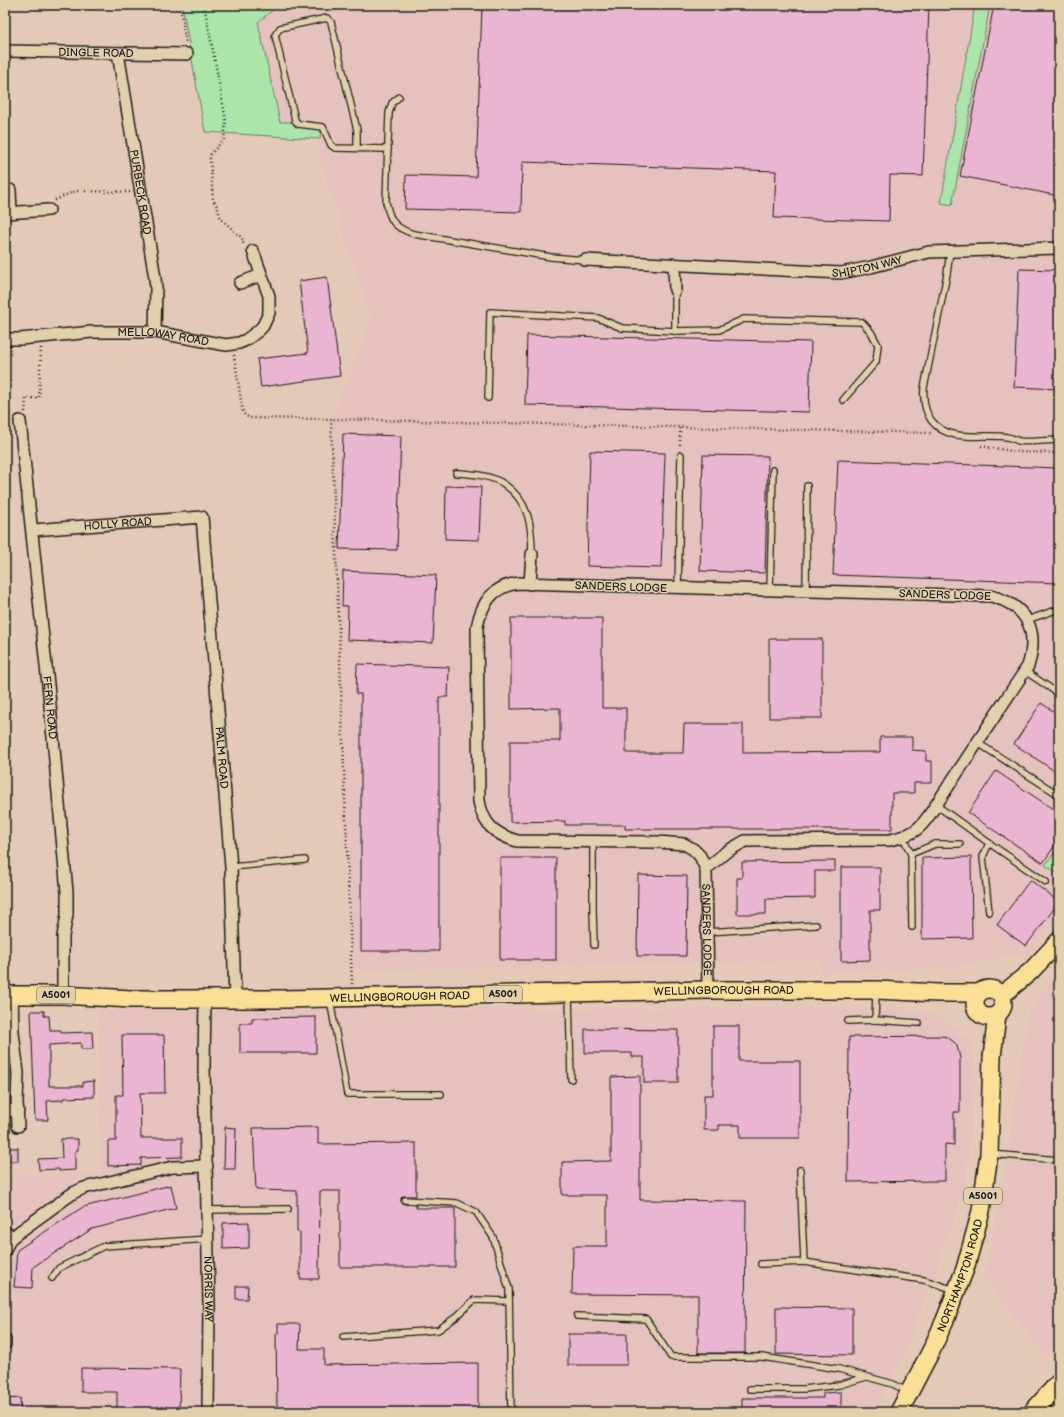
<svg xmlns="http://www.w3.org/2000/svg" width="1064" height="1417" font-family="'Balsamiq Sans',sans-serif">
<rect width="100%" height="100%" fill="#e4c8b8"/>
<filter id="ink" filterUnits="userSpaceOnUse"><feTurbulence type="fractalNoise" baseFrequency=".025" numOctaves="2"/><feDisplacementMap in="SourceGraphic" scale="8" xChannelSelector="R" yChannelSelector="G"/><feConvolveMatrix kernelMatrix="1 2 1 2 8 2 1 2 1" color-interpolation-filters="sRGB"/></filter>
<g filter="url(#ink)">
<g fill="#e6c2bf">
<polygon points="279,5 975,5 941,203 952,205 990,5 1059,5 1059,847 1045,865 1059,874 1059,913 1032,952 951,967 822,973 821,960 351,970 331,419 372,321 320,158 320,129 313,122 280,122 258,22"/>
<polygon points="1059,970 1059,1341 1046,1356 984,1278 1006,1168 1028,1016"/>
<polygon points="883,1008 918,1011 941,1018 959,1031 970,1043 975,1064 975,1085 964,1189 905,1352 873,1412 5,1412 5,1177 101,1172 98,1010"/>
</g>
<g fill="#abe5aa" stroke="#648063">
<polygon points="182,5 279,5 258,22 280,122 313,122 321,129 320,139 205,132"/>
<polygon points="975,5 990,5 952,205 941,203"/>
<polygon points="1059,847 1059,874 1045,865"/>
</g>
<g fill="#eab5d0" stroke="#1c1c1c">
<polygon points="482,5 929,5 923,176 890,175 889,221 774,218 776,171 522,162 521,212 405,209 406,175 476,177"/>
<polygon points="994,5 1059,5 1059,196 960,176"/>
<polygon points="1019,269 1059,270 1059,389 1014,387"/>
<polygon points="327,277 340,376 261,387 257,359 308,353 299,281"/>
<polygon points="527,335 811,342 809,412 525,405"/>
<polygon points="343,434 401,436 397,550 339,549"/>
<polygon points="590,451 665,453 661,568 587,566"/>
<polygon points="703,455 768,456 765,573 700,571"/>
<polygon points="838,460 1059,468 1059,583 833,575"/>
<polygon points="446,486 481,487 479,540 445,539"/>
<polygon points="343,571 436,575 433,643 347,640 348,606 342,606"/>
<polygon points="511,618 602,618 602,708 626,708 626,753 683,753 684,724 743,724 743,753 880,752 880,737 912,737 912,750 926,751 926,761 932,761 932,783 914,783 914,793 892,793 892,829 625,829 625,825 565,825 565,821 510,822 510,741 560,741 560,708 511,709"/>
<rect x="769" y="639" width="53" height="79"/>
<polygon points="357,664 449,667 448,697 439,697 439,951 361,951 361,694 356,694"/>
<polygon points="1041,703 1059,715 1059,774 1014,744"/>
<polygon points="996,771 1059,813 1059,839 1043,863 968,813"/>
<polygon points="971,857 972,938 922,939 922,858"/>
<rect x="500" y="858" width="56" height="102"/>
<polygon points="835,861 835,871 815,871 815,898 766,899 766,914 737,914 737,878 742,878 742,862"/>
<polygon points="841,867 880,867 880,910 870,910 870,960 841,961"/>
<polygon points="638,875 687,876 686,956 637,956"/>
<polygon points="1030,880 1059,902 1026,946 997,925"/>
<polygon points="31,1011 44,1011 44,1016 49,1016 50,1030 61,1030 61,1033 92,1032 93,1049 81,1049 81,1043 49,1045 49,1086 83,1086 83,1082 94,1081 94,1097 63,1098 63,1100 47,1101 48,1120 35,1120"/>
<polygon points="316,1017 316,1053 240,1053 240,1023 252,1023 252,1018"/>
<polygon points="713,1026 739,1026 739,1061 800,1061 800,1138 740,1138 740,1125 719,1125 719,1130 704,1130 704,1095 713,1095"/>
<polygon points="585,1029 678,1030 678,1083 644,1083 644,1057 632,1057 632,1053 585,1053"/>
<polygon points="122,1035 164,1035 165,1093 140,1093 141,1138 182,1138 182,1157 141,1158 141,1165 108,1166 108,1141 116,1141 116,1095 123,1095"/>
<polygon points="941,1036 947,1037 954,1042 957,1046 960,1058 960,1112 954,1112 954,1145 945,1144 945,1181 848,1182 849,1037"/>
<polygon points="640,1076 640,1200 746,1201 745,1353 698,1353 698,1295 572,1294 573,1246 607,1246 607,1195 562,1195 562,1162 611,1161 611,1077"/>
<polygon points="225,1127 236,1128 235,1169 224,1169"/>
<polygon points="318,1127 318,1144 416,1143 416,1196 403,1196 401,1198 401,1202 404,1204 416,1205 416,1208 455,1208 455,1267 340,1267 340,1191 320,1191 319,1279 300,1279 300,1232 297,1232 297,1191 256,1190 253,1128"/>
<polygon points="61,1139 78,1139 78,1150 75,1151 75,1170 59,1171 59,1169 39,1170 38,1159 62,1158"/>
<rect x="5" y="1148" width="13" height="13"/>
<polygon points="171,1185 176,1208 92,1229 33,1267 32,1288 14,1287 17,1250 83,1207"/>
<polygon points="249,1222 249,1248 223,1249 223,1223"/>
<polygon points="236,1286 248,1286 247,1299 236,1299"/>
<polygon points="776,1307 852,1308 852,1355 776,1354"/>
<polygon points="278,1324 300,1324 299,1349 324,1349 324,1365 478,1363 478,1412 277,1412 276,1333 278,1334"/>
<rect x="568" y="1334" width="59" height="31"/>
<polygon points="81,1368 180,1369 179,1411 117,1410 117,1392 81,1392"/>
<polygon points="841,1392 841,1412 742,1412 742,1398 823,1398 823,1393"/>
<polygon points="20,1398 21,1412 5,1412 5,1399"/>
</g>
<g fill="none" stroke-linecap="round" stroke-linejoin="round">
<defs>
<g id="service">
<path d="M399,97L392,103L389,113L386,202C390,222 395,228 414,234L551,257L585,260"/>
<polyline points="357,148 357,130 331,22 327,18 280,28 275,35 295,120 298,124 323,127 331,145 335,148 388,149"/>
<path d="M950,251L947,274L924,388C923,400 924,410 931,420C949,444 982,433 1007,437C1011,437 1015,440 1019,441C1029,443 1048,440 1059,440"/>
<polyline points="675,331 719,330 744,319 862,322 871,332 878,345 876,362 843,400"/>
<polyline points="488,398 490,312 598,318 622,328 675,331 675,290"/>
<path d="M456,473C471,474 491,475 504,484C529,501 532,526 532,554"/>
<polyline points="678,588 681,455"/>
<polyline points="770,590 773,470"/>
<polyline points="806,591 807,486"/>
<polyline points="1027,620 1059,609"/>
<polyline points="1025,671 1059,694"/>
<polyline points="978,743 1059,795"/>
<polyline points="936,805 989,843 983,857 989,912"/>
<polyline points="903,837 911,854 912,927"/>
<polyline points="593,841 593,910 594,945"/>
<polyline points="989,843 1046,882"/>
<polyline points="911,854 935,844 960,844"/>
<polyline points="231,867 305,860"/>
<polyline points="707,932 816,925"/>
<polyline points="569,995 571,1079"/>
<polyline points="330,1000 347,1094 441,1094"/>
<polyline points="875,1020 919,1023"/>
<polyline points="848,1021 875,1020 876,992"/>
<polyline points="991,1154 1059,1160"/>
<polyline points="800,1170 804,1262"/>
<polyline points="405,1200 457,1203 476,1212 493,1237 509,1289 511,1412"/>
<polyline points="207,1210 288,1209"/>
<polyline points="5,1229 15,1235"/>
<polyline points="761,1264 804,1262 924,1280 955,1290"/>
<polyline points="52,1278 59,1268 104,1246 208,1239"/>
<polyline points="577,1316 646,1319 671,1357 762,1357 839,1369 893,1384 907,1391"/>
<polyline points="343,1337 438,1330 456,1317 474,1300 509,1301"/>
<polyline points="750,1389 804,1389 839,1385 866,1377"/>
</g>
<g id="minor">
<path id="s1" d="M5,51L187,54"/>
<path id="s2" d="M118,53L155,278L156,288L155,332"/>
<polyline points="10,190 11,212"/>
<polyline points="5,213 49,210"/>
<path id="s3" d="M585,260L841,273L871,267L929,252L1059,248"/>
<polyline points="674,265 675,290"/>
<polyline points="240,283 261,275"/>
<path id="s4" d="M5,339H20L92,332H155L226,345L239,343L246,340L258,331L263,326L269,313V296L253,251"/>
<path id="s5" d="M20,421L49,694L67,892V915L63,936V995"/>
<path id="s6" d="M33,530L202,517L231,867L235,999"/>
<polyline points="530,584 532,554"/>
<path id="s7" d="M706,869L726,852L745,841L890,840C912,835 920,830 932,811L1028,666C1039,631 1028,606 991,596L519,583C493,586 482,602 477,627L479,801C483,824 494,834 517,841L657,842L684,844L693,849L700,856L706,869L708,990"/>
<polyline points="12,995 13,1033 18,1073 17,1102 18,1126"/>
<path id="s8" d="M205,999L204,1066L209,1304L208,1412"/>
<polyline points="5,1111 18,1110"/>
<polyline points="5,1250 10,1239 19,1232 73,1193 84,1188 173,1167 207,1166"/>
<polyline points="5,1340 5,1344"/>
</g>
<g id="primary">
<circle cx="989" cy="1003" r="14"/>
<path id="s9" d="M5,995H63L131,999H283L708,990H876L938,993H979"/>
<polyline points="1001,996 1031,971 1059,941"/>
<path id="s10" d="M899,1412L932,1349L945,1320L965,1269L981,1211L989,1154L992,1057L997,1015"/>
</g>
<polyline id="trunk" points="1033,1412 1059,1383"/>
</defs>
<use href="#service" stroke="#1c1c1c" stroke-width="8"/>
<use href="#minor" stroke="#1c1c1c" stroke-width="14"/>
<use href="#primary" stroke="#1c1c1c" stroke-width="20"/>
<use href="#trunk" stroke="#1c1c1c" stroke-width="21"/>
<g stroke="#1c1c1c" stroke-width="2.5" stroke-dasharray="1 3" stroke-linecap="butt">
<polyline points="180,5 186,44"/>
<polyline points="204,5 218,77 226,121 224,139 211,154 210,158 213,200 217,206 221,219 242,238 244,246"/>
<polyline points="55,200 75,191 130,192"/>
<polyline points="234,355 243,413 249,418 331,419"/>
<polyline points="25,412 26,398 39,398 41,347"/>
<polyline points="680,428 680,447"/>
<polyline points="981,446 1019,452 1059,453"/>
<polyline points="352,984 331,419 933,433"/>
</g>
<use href="#service" stroke="#e2d0ad" stroke-width="5.5"/>
<use href="#minor" stroke="#e2d0ad" stroke-width="11"/>
<use href="#primary" stroke="#fbdf96" stroke-width="17"/>
<use href="#trunk" stroke="#fbdf96" stroke-width="18"/>
</g>
</g>
<g text-anchor="middle" dominant-baseline="central" stroke-width="3" stroke-linejoin="round" paint-order="stroke">
<g fill="#e2d0ad" stroke="#575248" stroke-width="1">
<rect x="484" y="986" width="38" height="16" rx="3"/>
<rect x="37" y="987" width="38" height="16" rx="3"/>
<rect x="964" y="1188" width="38" height="16" rx="3"/>
</g>
<g font-size="10" font-weight="bold" fill="#1c1c1c">
<text x="503" y="994">A5001</text>
<text x="56" y="995">A5001</text>
<text x="983" y="1196">A5001</text>
</g>
<g font-size="11" fill="#1c1c1c" stroke="#e2d0ad">
<text stroke="none"><textPath href="#s1" startOffset="91">DINGLE ROAD</textPath></text>
<text stroke="none"><textPath href="#s2" startOffset="141">PURBECK ROAD</textPath></text>
<text stroke="none"><textPath href="#s3" startOffset="283">SHIPTON WAY</textPath></text>
<text stroke="none"><textPath href="#s4" startOffset="159">MELLOWAY ROAD</textPath></text>
<text stroke="none"><textPath href="#s6" startOffset="85">HOLLY ROAD</textPath></text>
<text transform="translate(621 587) rotate(2)">SANDERS LODGE</text>
<text transform="translate(945 595) rotate(2)">SANDERS LODGE</text>
<text stroke="none"><textPath href="#s5" startOffset="288">FERN ROAD</textPath></text>
<text stroke="none"><textPath href="#s6" startOffset="411">PALM ROAD</textPath></text>
<text stroke="none"><textPath href="#s7" startOffset="1545">SANDERS LODGE</textPath></text>
<text stroke="none"><textPath href="#s9" startOffset="719">WELLINGBOROUGH ROAD</textPath></text>
<text stroke="none"><textPath href="#s9" startOffset="395">WELLINGBOROUGH ROAD</textPath></text>
<text stroke="none"><textPath href="#s10" startOffset="150">NORTHAMPTON ROAD</textPath></text>
<text stroke="none"><textPath href="#s8" startOffset="290">NORRIS WAY</textPath></text>
</g>
</g>
<rect width="1064" height="1417" fill="none" stroke="#e2d0ad" stroke-width="20"/>
<rect x="10" y="10" width="1044" height="1397" fill="none" stroke="#1c1c1c" stroke-width="1.5" filter="url(#ink)"/>
</svg>
